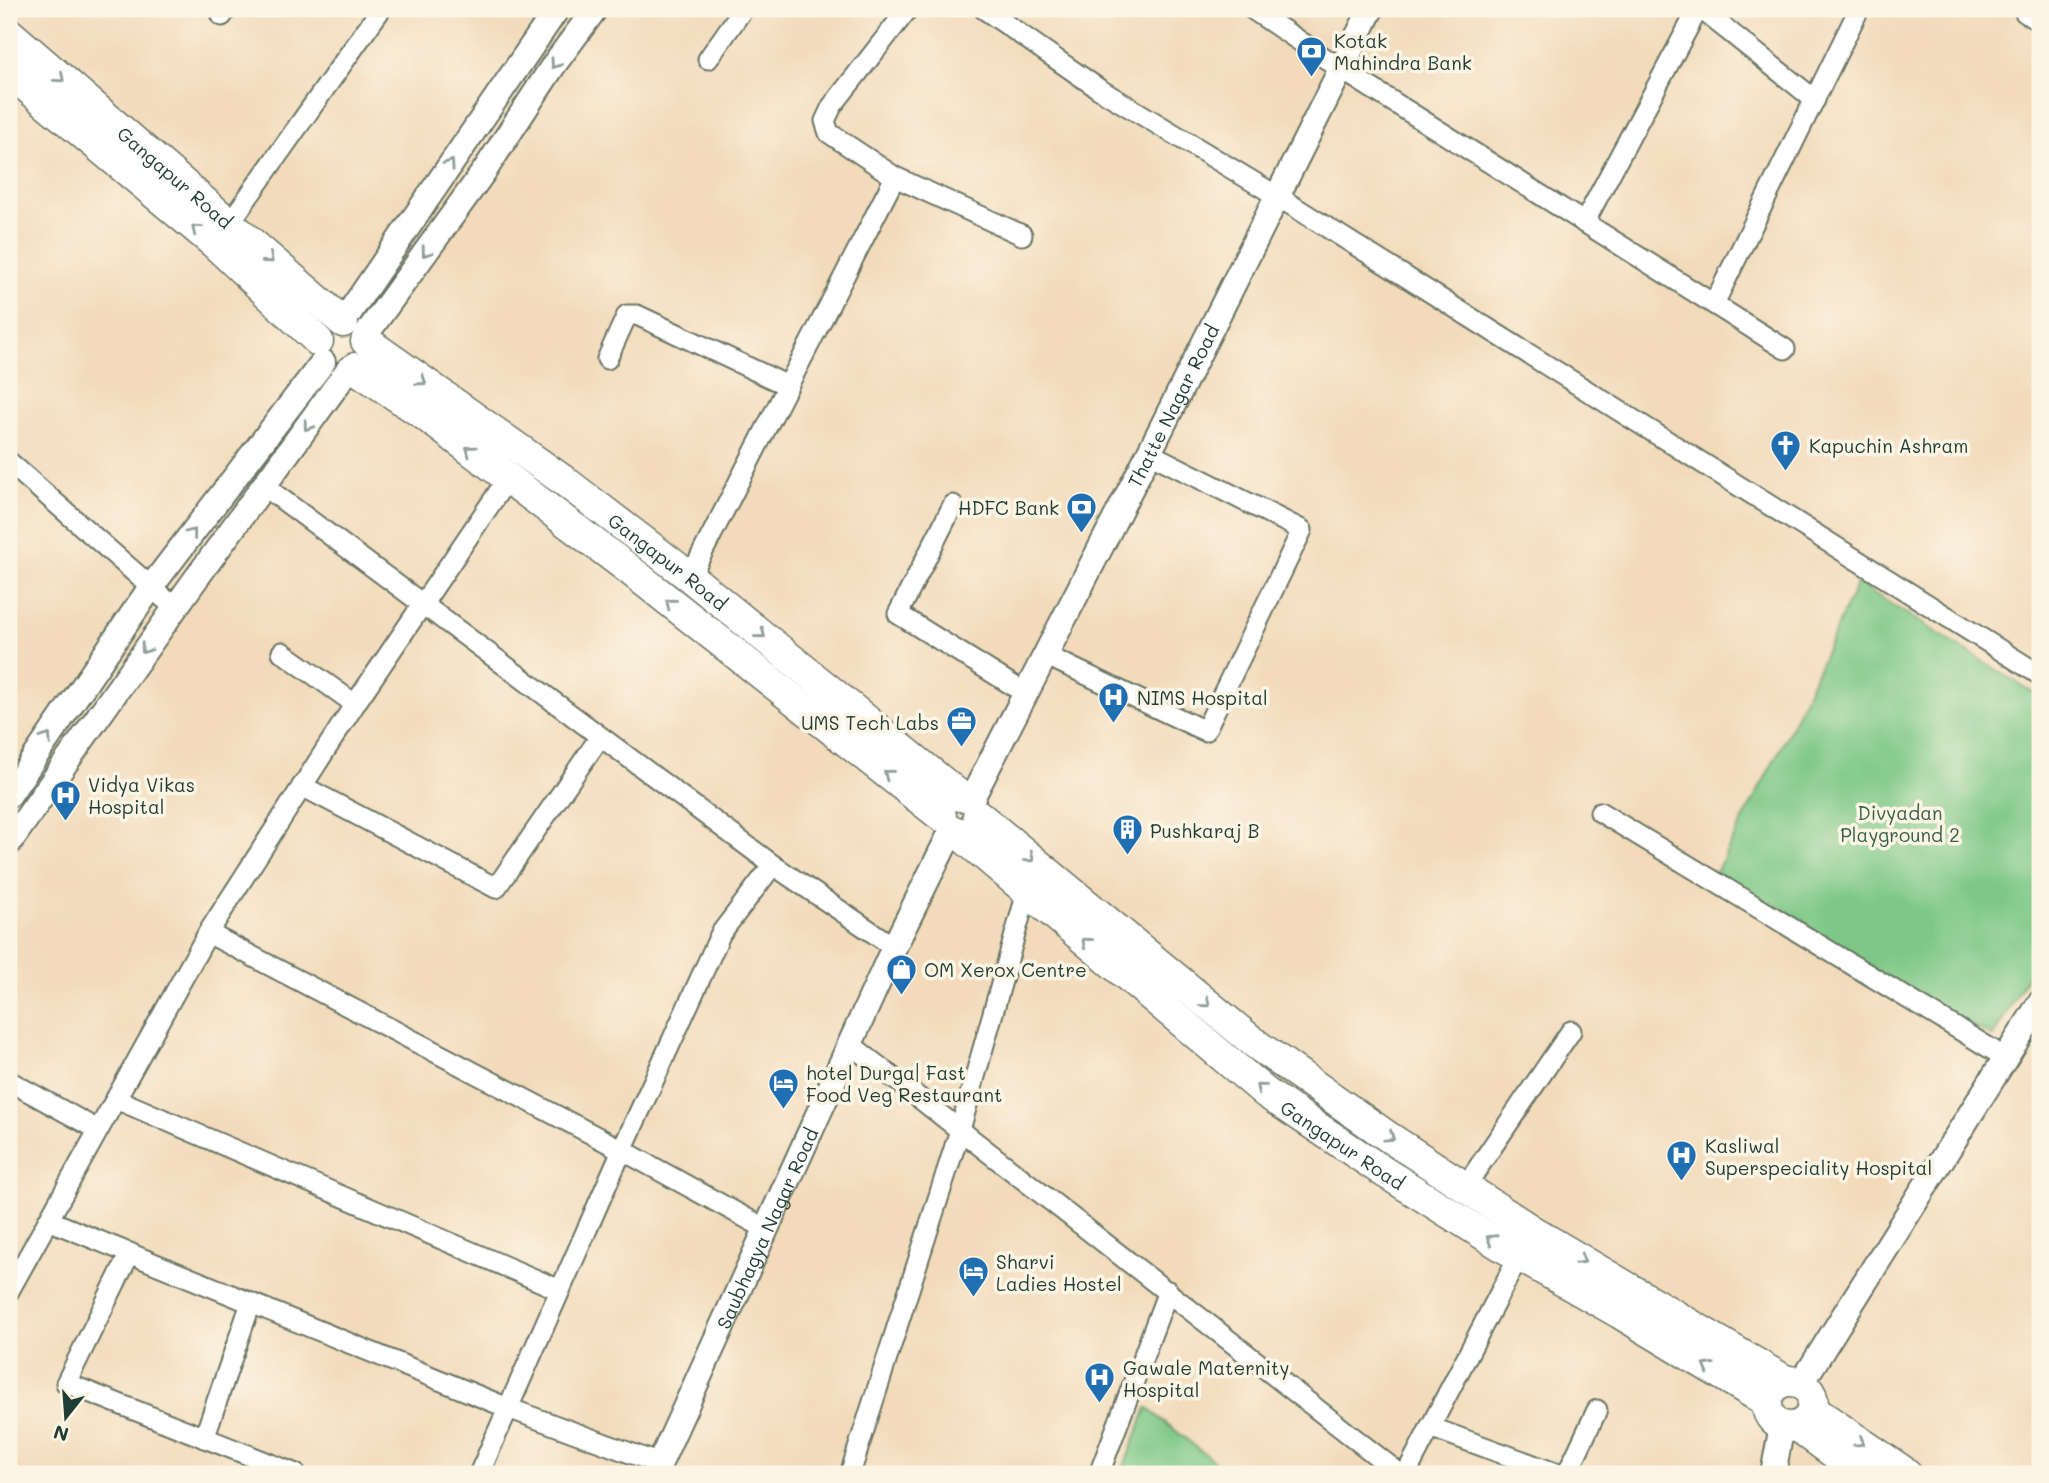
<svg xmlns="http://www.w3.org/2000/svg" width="2049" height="1483" font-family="Mali,sans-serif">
<rect width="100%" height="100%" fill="#fcf5e5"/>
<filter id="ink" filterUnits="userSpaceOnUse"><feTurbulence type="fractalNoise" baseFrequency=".0143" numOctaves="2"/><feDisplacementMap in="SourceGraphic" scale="14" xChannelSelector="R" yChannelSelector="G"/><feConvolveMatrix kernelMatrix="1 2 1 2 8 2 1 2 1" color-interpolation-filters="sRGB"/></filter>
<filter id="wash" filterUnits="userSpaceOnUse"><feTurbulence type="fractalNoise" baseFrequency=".00686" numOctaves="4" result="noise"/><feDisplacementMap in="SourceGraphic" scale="28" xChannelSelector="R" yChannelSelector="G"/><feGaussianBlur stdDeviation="1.57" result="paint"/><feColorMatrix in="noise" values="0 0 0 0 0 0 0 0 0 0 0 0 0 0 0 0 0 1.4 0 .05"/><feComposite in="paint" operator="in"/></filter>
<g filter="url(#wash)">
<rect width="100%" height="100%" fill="#f2daba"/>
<g fill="#7dc886" stroke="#4e825d" stroke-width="2">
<polygon points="1857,583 2040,697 2040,953 1993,1037 1713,878 1792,726"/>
<polygon points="1147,1408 1230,1474 1121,1474"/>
</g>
</g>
<g filter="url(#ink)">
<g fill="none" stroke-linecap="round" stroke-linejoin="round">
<defs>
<g id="minor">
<polyline points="908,9 832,106 825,121 829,133 895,177 1022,235"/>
<polyline points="984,9 1099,89 1277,196 2040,675"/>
<polyline points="1252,9 1341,69 1785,349"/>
<polyline points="1701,9 1815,100"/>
<polyline points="222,16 227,9"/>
<polyline points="708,59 743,9"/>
<polyline points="1584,223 1698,9"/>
<polyline points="229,224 381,9"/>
<polyline points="1714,304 1859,9"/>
<polyline points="607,359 627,315 637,315 788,386"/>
<polyline points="9,462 175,608"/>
<polyline points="264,486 773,865"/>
<polyline points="953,505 898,614 1025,693"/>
<polyline points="690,577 895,177"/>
<polyline points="282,652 355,704"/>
<polyline points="1045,655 1205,731 1302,530 1149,453"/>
<polyline points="302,786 496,888 600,737"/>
<polyline points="1600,812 2006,1058"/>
<polyline points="208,933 622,1150 766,1229"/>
<polyline points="850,1044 1400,1474"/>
<polyline points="9,1081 98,1130"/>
<polyline points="116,1099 560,1290"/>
<polyline points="1465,1187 1571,1031"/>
<polyline points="48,1220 508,1408 660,1464"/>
<polyline points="130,1253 66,1383 296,1474"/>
<polyline points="9,1291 208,933 355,704 508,478"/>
<polyline points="1430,1427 1558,1474"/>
<polyline points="204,1438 251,1303"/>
<polyline points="479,1474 622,1150 721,933 773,865 894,947"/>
<polyline points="850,1474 960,1130 1027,892"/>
<polyline points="1099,1474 1168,1291"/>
<polyline points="1406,1474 1519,1256"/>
<polyline points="1567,1474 1597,1410"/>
</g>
<g id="tertiary">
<polyline points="343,322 557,9"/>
<polyline points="365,336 485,170 553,66 595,9"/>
<polyline points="9,795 151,587 323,362"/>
<path id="s1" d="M971,800L1149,453L1371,9"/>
<polyline points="9,843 190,587 348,370"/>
<polyline points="1801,1384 2040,1003"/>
<path id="s2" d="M655,1474L894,947L952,830"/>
<polyline points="1773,1474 1782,1426"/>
</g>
<polyline id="secondary" points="2028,9 2040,17"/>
<g id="primary">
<path id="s3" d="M9,33L343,322"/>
<polyline points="9,72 215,244 318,341"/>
<path id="s4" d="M366,341L567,483L690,577L960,796"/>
<polyline points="355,368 423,414 626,567 941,816"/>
<polyline points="978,815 1257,1045 1387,1136 1534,1232 1786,1381"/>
<path id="s5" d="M957,832L1266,1093L1384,1172L1505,1248L1621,1314L1767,1402"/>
<circle cx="1790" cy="1404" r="23"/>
<polyline points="1813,1410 1907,1474"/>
<polyline points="1797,1426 1862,1474"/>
</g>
</defs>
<use href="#minor" stroke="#697463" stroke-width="23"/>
<use href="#tertiary" stroke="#697463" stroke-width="28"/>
<use href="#secondary" stroke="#697463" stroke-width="32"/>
<use href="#primary" stroke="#697463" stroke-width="33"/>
<use href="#minor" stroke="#fff" stroke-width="19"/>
<use href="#tertiary" stroke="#fff" stroke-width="24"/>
<use href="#secondary" stroke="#fff" stroke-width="28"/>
<use href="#primary" stroke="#fff" stroke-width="30"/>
</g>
<defs><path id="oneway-chevron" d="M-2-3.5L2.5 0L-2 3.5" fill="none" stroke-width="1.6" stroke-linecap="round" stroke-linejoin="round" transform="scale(1.75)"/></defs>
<g stroke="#8f9e9a">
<use href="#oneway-chevron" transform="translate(555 64) rotate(125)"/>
<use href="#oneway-chevron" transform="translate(60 78) rotate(41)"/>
<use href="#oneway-chevron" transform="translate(450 164) rotate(-56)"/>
<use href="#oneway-chevron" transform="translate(196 229) rotate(-140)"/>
<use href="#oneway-chevron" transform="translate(426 252) rotate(126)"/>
<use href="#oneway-chevron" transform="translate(269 259) rotate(41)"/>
<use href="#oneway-chevron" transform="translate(422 381) rotate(35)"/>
<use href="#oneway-chevron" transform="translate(308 426) rotate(126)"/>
<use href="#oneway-chevron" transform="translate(470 450) rotate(-143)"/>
<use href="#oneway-chevron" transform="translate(192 533) rotate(-52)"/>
<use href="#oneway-chevron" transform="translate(670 603) rotate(-141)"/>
<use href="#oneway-chevron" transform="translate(761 634) rotate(39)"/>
<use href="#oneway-chevron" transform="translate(145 649) rotate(126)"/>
<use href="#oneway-chevron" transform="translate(47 738) rotate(-56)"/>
<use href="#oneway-chevron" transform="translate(888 774) rotate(-142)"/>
<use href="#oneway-chevron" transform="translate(1030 858) rotate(39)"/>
<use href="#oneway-chevron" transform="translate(1086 942) rotate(-140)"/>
<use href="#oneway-chevron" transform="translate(1206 1003) rotate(39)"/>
<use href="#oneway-chevron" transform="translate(1260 1088) rotate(-141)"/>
<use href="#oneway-chevron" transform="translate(1390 1137) rotate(34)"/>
<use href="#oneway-chevron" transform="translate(1491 1239) rotate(-148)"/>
<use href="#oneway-chevron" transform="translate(1581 1260) rotate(31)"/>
<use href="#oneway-chevron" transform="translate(1708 1367) rotate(-149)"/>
<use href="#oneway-chevron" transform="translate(1860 1442) rotate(34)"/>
</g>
</g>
<defs>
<symbol id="bank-pin" viewBox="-11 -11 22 30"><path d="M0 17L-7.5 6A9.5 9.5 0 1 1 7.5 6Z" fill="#1f6fb2" stroke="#fcf5e5"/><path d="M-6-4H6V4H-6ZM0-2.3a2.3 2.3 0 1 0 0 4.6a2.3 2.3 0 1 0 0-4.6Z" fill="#fff"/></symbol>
<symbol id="church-pin" viewBox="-11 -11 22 30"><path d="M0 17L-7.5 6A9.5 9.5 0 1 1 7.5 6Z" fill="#1f6fb2" stroke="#fcf5e5"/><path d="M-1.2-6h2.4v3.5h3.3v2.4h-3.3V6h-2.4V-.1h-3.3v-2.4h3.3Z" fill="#fff"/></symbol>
<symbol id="hospital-pin" viewBox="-11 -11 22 30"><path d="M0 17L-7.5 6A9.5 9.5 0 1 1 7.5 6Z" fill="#1f6fb2" stroke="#fcf5e5"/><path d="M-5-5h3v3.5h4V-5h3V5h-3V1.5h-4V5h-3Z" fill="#fff"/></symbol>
<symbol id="office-pin" viewBox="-11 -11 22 30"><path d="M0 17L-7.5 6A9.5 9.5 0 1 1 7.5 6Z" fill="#1f6fb2" stroke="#fcf5e5"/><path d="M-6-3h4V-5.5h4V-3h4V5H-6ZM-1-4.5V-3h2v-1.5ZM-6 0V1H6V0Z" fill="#fff"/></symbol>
<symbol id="building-pin" viewBox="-11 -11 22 30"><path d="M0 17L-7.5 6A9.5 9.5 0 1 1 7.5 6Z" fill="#1f6fb2" stroke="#fcf5e5"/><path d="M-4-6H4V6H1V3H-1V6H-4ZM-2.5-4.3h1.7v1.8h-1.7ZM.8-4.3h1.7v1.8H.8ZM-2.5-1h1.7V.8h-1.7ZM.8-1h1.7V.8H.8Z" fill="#fff"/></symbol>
<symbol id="shop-pin" viewBox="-11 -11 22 30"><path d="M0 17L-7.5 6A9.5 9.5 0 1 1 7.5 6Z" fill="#1f6fb2" stroke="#fcf5e5"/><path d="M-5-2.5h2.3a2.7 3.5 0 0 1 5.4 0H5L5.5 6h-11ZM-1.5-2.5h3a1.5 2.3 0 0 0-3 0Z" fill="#fff"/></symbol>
<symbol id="hotel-pin" viewBox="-11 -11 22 30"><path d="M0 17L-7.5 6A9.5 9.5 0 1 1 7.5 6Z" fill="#1f6fb2" stroke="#fcf5e5"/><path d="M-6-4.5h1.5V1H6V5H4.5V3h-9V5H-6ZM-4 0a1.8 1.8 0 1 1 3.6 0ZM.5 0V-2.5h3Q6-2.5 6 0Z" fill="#fff"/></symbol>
</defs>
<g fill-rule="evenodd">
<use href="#bank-pin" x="1294" y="34" width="35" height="47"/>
<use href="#church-pin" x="1768" y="428" width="35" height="47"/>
<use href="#bank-pin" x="1064" y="490" width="35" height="47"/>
<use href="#hospital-pin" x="1096" y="680" width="35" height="47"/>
<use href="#office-pin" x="944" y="704" width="35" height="47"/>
<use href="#hospital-pin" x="48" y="778" width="35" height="47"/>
<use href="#building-pin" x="1110" y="812" width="35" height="47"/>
<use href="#shop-pin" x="884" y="952" width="35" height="47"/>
<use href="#hotel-pin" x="766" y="1066" width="35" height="47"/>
<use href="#hospital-pin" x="1664" y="1138" width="35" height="47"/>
<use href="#hotel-pin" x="956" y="1254" width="35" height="47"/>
<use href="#hospital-pin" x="1082" y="1360" width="35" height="47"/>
</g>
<g text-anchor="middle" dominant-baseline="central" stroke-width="7" stroke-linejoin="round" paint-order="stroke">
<g font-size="19" fill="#1f3d34" stroke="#fcf5e5" text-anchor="start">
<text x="1334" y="40">Kotak<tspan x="1334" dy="22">Mahindra Bank</tspan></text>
<text x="1809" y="445">Kapuchin Ashram</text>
<text x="1059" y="507" text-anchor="end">HDFC Bank</text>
<text x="1137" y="697">NIMS Hospital</text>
<text x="939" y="722" text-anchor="end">UMS Tech Labs</text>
<text x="88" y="784">Vidya Vikas<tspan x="88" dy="22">Hospital</tspan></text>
<text x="1150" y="830">Pushkaraj B</text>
<text x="924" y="969">OM Xerox Centre</text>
<text x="806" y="1072">hotel Durga| Fast<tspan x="806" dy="22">Food Veg Restaurant</tspan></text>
<text x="1705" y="1145">Kasliwal<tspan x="1705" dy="22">Superspeciality Hospital</tspan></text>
<text x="996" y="1261">Sharvi<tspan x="996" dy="22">Ladies Hostel</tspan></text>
<text x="1123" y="1367">Gawale Maternity<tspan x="1123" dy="22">Hospital</tspan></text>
</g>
<g font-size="19" fill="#1f3d34" stroke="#fcf5e5">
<text stroke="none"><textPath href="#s3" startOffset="220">Gangapur Road</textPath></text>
<text stroke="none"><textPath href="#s1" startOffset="443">Thatte Nagar Road</textPath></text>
<text stroke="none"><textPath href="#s4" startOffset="374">Gangapur Road</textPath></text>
<text stroke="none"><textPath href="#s5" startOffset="497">Gangapur Road</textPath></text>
<text stroke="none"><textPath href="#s2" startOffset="270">Saubhagya Nagar Road</textPath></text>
</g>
<g font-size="19" fill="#366048" stroke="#fcf5e5">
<text x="1900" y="812">Divyadan<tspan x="1900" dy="22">Playground 2</tspan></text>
</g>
</g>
<rect width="2049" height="1483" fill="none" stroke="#fcf5e5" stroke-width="35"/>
<g transform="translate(66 1417) rotate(197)" stroke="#fcf5e5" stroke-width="5" paint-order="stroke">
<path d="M0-5L12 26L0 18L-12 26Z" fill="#1f3d34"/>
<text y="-10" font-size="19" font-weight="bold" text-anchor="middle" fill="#1f3d34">N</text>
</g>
</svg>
